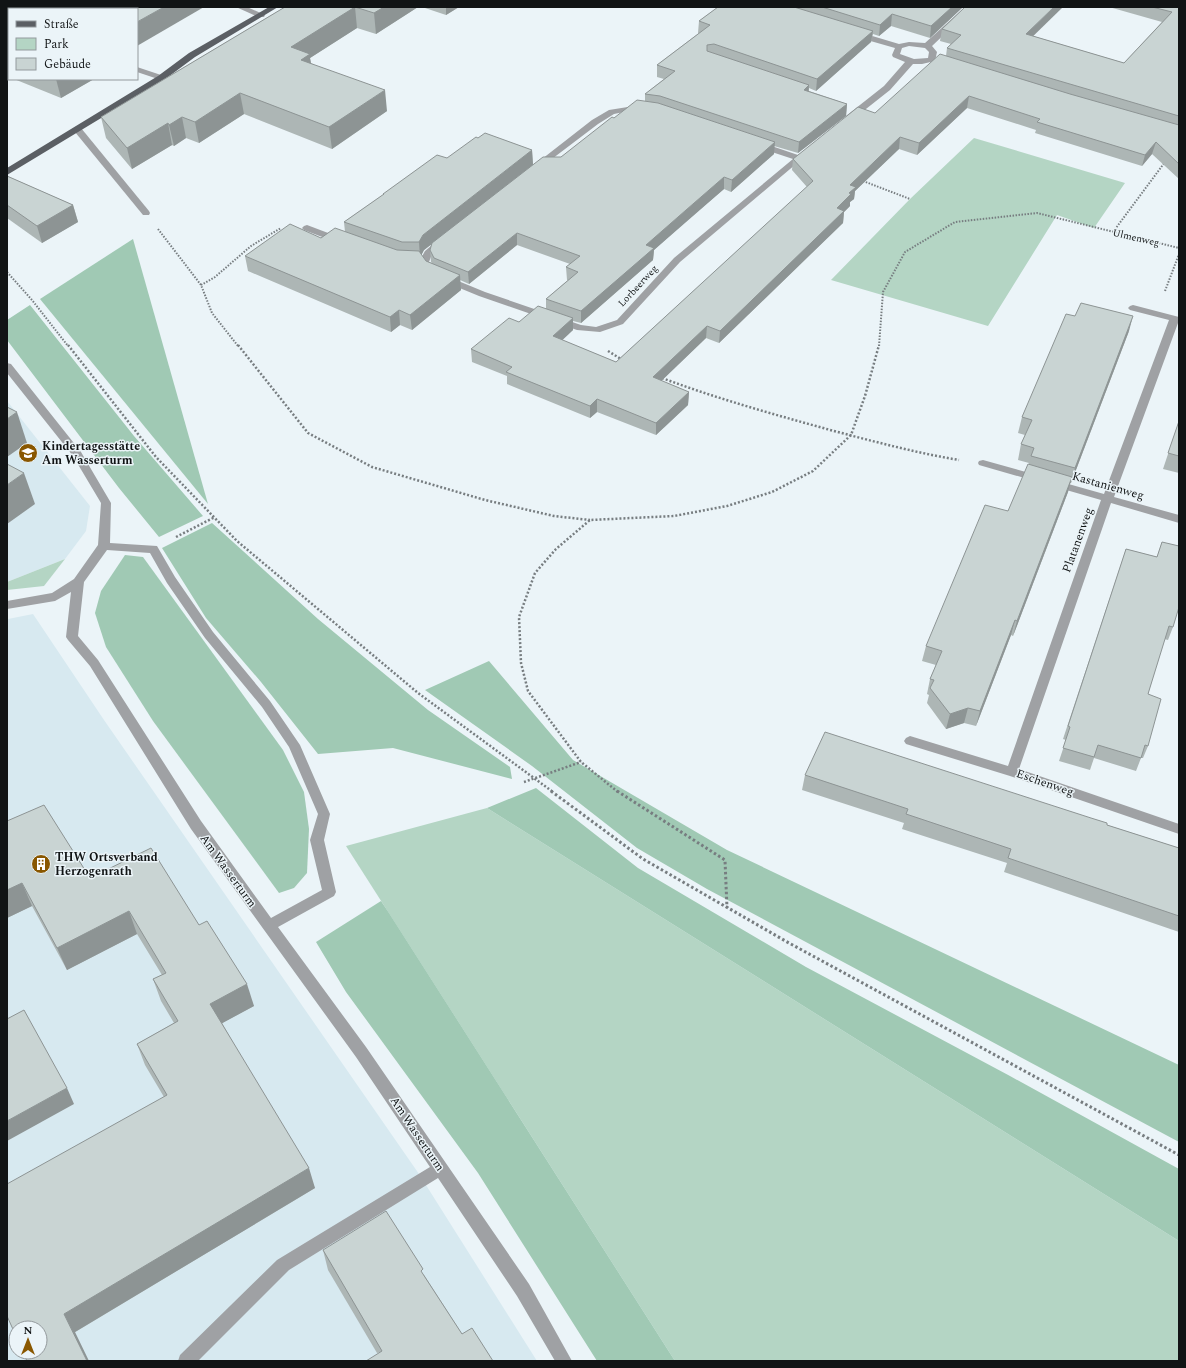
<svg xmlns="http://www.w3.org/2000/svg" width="1186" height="1368" font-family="Spectral,serif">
<rect width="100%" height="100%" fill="#ebf4f8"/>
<g fill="#d7e9f0" fill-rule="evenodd">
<polygon points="7,401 90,506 86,531 65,559 7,582"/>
<path d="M33,614L104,720L419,1174L537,1361H7V616L8,619ZM16,1328H40V1352H16Z"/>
</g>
<g fill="#b4d5c4">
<polygon points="974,138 1125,183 1094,228 1057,215 988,326 831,280 910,199"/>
<polygon points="65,559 44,586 7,590 7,582"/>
<polygon points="487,808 1179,1241 1179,1361 675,1361 346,846"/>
</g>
<g fill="#a0c9b4">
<polygon points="133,239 208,504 40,299"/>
<polygon points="30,305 134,436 203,516 159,537 119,488 7,340 7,320"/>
<polygon points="212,523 318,619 428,710 510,767 512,779 393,748 318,754 261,682 206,618 162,548"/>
<polygon points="125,555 143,557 283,750 304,792 309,829 307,873 294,888 279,893 153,721 106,647 95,613 101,591"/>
<polygon points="489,661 573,760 727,850 1179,1065 1179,1142 707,889 637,848 532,766 425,690"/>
<polygon points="536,788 638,868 806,967 1010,1076 1179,1169 1179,1241 487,808"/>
<polygon points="381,901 389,913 675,1361 597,1361 478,1173 346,992 316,942"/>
</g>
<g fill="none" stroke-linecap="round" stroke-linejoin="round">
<g stroke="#777d80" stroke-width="2" stroke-dasharray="1.5 1.5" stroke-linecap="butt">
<polyline points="863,181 910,199"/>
<polyline points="158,229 201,285 212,313 238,346"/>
<polyline points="1113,232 1165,162"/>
<polyline points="7,272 32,300 68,346"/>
<polyline points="201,285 215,277 251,246 281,228"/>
<polyline points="1165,291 1179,254"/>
<polyline points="879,346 883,292 905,252 955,222 1037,213 1179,248"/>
</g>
<g stroke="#777d80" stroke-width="2.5" stroke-dasharray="2 2" stroke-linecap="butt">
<polyline points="68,345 156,457 237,541 418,693 553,792"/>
<polyline points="238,345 308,433 372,467 485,500 554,516 590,520"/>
<polyline points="608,351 621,359"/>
<path d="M662,378C718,399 776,415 834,431C876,442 917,453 959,460"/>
<polyline points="176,537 215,517"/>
<polyline points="524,782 581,762"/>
<polyline points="618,792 581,762 528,691 521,663 519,617 535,573 556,549 590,520 674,516 727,506 772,492 813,471 851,435 865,396 879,345"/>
</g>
<g stroke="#777d80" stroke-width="3" stroke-dasharray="2.5 2.5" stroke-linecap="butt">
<polyline points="551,791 643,859 789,943 1179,1155"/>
<polyline points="617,791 725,860 727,908"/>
</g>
<g fill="#9fa1a4" fill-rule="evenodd">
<polygon points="236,7 247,7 265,15 264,17 258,17"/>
<path d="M965,7H973L932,46L937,52L935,61L922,64H913L890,90L852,120H846L845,118L846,116L884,86L905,62L893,57L892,55L895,48L853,36V32H859L899,44L909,42L925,43ZM909,46L925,48L929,52L928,58L914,59L900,54L902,48Z"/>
<polygon points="137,67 164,76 165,78 161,80 137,72"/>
<polygon points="634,106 642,107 643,109 639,111 634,110 614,114 598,124 540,168 537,169 533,166 592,120 609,110"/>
<polygon points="78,127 81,128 149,211 150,213 149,215 143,215 75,132 74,130"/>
<polygon points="760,142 798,155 805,150 809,153 680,262 623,324 600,332 577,330 479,296 428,275 419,262 425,251 438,240 444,240 446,242 444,244 432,254 429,262 434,271 485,292 581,325 596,327 617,320 674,258 793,159 757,147 756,145"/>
<polygon points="307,225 344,239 346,241 344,243 338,243 304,230 302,228 304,226"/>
<polygon points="1133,305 1179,317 1179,323 1178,323 1114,497 1179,515 1179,523 1111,503 1019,769 1179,824 1179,834 1010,776 906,744 904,741 906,738 910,736 1008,766 1101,500 979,465 978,463 979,461 983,460 1104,494 1169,320 1130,310 1128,308 1130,306"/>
<path d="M7,363L11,364L81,452L111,503L110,543L157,546L175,577L213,632L270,701L300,745L330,814L324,840L336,892L334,896L278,927L366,1047L529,1284L572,1361H555L517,1296L438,1178L289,1270L198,1361H178L180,1355L277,1260L430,1167L356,1057L191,829L90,666L68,640L66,637L71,592L55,601L7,609V601L52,593L74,579L98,545L101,503L73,456L7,373ZM107,550L150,553L167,583L205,638L262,707L289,747L318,814L310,840L322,890L271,918L201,821L98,660L78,636L84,582Z"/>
</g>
<polygon fill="#5b5f64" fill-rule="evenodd" points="269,7 278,7 195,57 164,80 7,175 7,168 158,76 189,53"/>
</g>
<g fill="#adb6b5" fill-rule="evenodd">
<polygon points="7,7 9,9 9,77 7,76"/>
<polygon points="285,7 418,7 376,34 357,28 310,58 311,63 387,111 332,149 244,114 199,143 186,138 174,146 172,145 132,169 106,138 101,117"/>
<polygon points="422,7 459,7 446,15"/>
<path d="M718,7H963L930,38L891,26L879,36L873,34L871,42L816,91L809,88V91L847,104L846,116L798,153L774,146V154L731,192L724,189L685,222L654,250L653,260L581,323L573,321V330L562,340L616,362L807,187L792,170L793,159L875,113L946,56L947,48L951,44L940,41L942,29L1033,36L1124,63L1162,22L1109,7H1179V179L1152,154L1142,166L1035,133L1036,130L967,108L917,155L899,149L855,191L854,199L850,202V206L844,212L843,223L719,343L706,338L661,381L689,392L688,405L656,435L597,412L590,418L507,384V376L472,362L471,349L519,322L546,309V299L568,280H567L566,267L570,264L517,245L469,284L460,280L461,290L412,330L400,325L391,332L248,271L245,256L345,232L344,222L383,195V194L447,158L532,150L533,165L561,157L614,118L645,101V94L664,79L657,77V65L699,33H698L699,21ZM432,244L430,250L431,262L432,263L426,261L421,255L424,250Z"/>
<polygon points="14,79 94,79 61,98"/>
<polygon points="7,176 73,205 78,222 42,243 7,218"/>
<polygon points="1129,331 1071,483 1070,483 1068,492 1013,636 1011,635 976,726 964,723 946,729 927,703 929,695 927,694 930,679 936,665 922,661 926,646 1008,511 1029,465 1029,463 1018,460 1021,444 1025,435 1018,433 1022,417"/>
<polygon points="1179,421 1179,473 1163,469"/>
<polygon points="1162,542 1173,627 1168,640 1164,639 1148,694 1148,746 1143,758 1141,758 1136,771 1094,758 1090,770 1059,761 1066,740 1063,739 1126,549 1157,557"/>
<polygon points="805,775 1107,825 1179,848 1179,932 1004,872 1007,863 902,829 904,823 802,790"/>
<polygon points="7,821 90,878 199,925 254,1006 222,1023 315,1188 27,1361 164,1097 145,1065 137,1044 174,1023 161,1001 153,979 162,975 137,934 67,970 32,906 7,918"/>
<polygon points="323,1250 424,1275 462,1334 377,1353 328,1270"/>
</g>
<g fill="#8d9494">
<polygon points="164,7 204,7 137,46 137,22"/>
<polygon points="355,7 357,28 310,58 313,75 291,47"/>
<polygon points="384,7 418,7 376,34 374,13"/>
<polygon points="446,7 459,7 446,15"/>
<polygon points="952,7 963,7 930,38 931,26"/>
<polygon points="1054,7 1063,7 1023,46 1026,34"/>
<polygon points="892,14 891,26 879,36 880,25"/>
<polygon points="873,31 871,42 816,91 817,79"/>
<polygon points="56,79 94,79 61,98"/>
<polygon points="809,85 808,97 804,90"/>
<polygon points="385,90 387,111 332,149 329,127"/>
<polygon points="240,93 244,114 199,143 195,122"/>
<polygon points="969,96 967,108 917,155 919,143"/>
<polygon points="847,104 846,116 798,153 799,142"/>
<polygon points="182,117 186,138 174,146 169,125"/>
<polygon points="168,123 172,145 132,169 127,148"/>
<polygon points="900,137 899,149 855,191 854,199 850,202 850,206 844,212 843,223 719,343 720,331 837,208 850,185"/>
<polygon points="775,142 774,154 731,192 732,180"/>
<polygon points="1156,142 1152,154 1142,166 1145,155"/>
<polygon points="532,150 533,165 424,250 420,258 419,242 423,235"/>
<polygon points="724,177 724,189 654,250 653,260 581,323 581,311 646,245"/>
<polygon points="73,205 78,222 42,243 37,226"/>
<polygon points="517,233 517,245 469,284 468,272"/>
<polygon points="460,275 461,290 412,330 410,315"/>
<polygon points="399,310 400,325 391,332 390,317"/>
<polygon points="1133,316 1129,331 1071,483 1075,468"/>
<polygon points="573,318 573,330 553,349 553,336"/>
<polygon points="707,326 706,338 652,390 653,377"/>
<polygon points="689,392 688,405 656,435 656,423"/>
<polygon points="597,399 597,412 590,418 590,406"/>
<polygon points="17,412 27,443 7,457 7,419"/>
<polygon points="24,473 35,504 7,524 7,485"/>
<polygon points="1072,477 1068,492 1013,636 1017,621"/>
<polygon points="1015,620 1011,635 976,726 980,711"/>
<polygon points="968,708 964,723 946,729 950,714"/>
<polygon points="22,883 32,906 7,918 7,890"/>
<polygon points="129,911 137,934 67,970 57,948"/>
<polygon points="247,984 254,1006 217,1026 210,1004"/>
<polygon points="67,1088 74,1104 7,1141 7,1121"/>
<polygon points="309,1168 315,1188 75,1332 89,1361 87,1361 64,1314"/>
</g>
<g fill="#c9d4d3" stroke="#8d9494">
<polygon points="7,7 164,7 137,22 137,9 9,9 9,58 7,58"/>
<polygon points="285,7 355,7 291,47 310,54 301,60 385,90 329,127 240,93 195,122 182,117 169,125 168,123 127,148 101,117"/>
<polygon points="355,7 384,7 374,13"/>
<polygon points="718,7 794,7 873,31 817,79 714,44 707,45 707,51 809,85 804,90 847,104 799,142 660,96 645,94 675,71 657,65 710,25 699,21"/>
<polygon points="822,7 952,7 931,26 892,14 880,25"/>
<polygon points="965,7 1054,7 1026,34 1124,63 1172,12 1152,7 1179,7 1179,116 947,48 961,35 942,29"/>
<polygon points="940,54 1070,94 1179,125 1179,164 1156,142 1145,155 1037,122 1040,119 969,96 919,143 900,137 850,185 856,187 849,193 851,194 837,208 844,211 720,331 707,326 653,377 689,392 656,423 597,399 590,406 506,372 512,367 471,349 509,318 519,322 538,306 573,318 553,336 616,362 813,181 793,159 858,107 875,113"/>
<polygon points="637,100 658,103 775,142 732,180 724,177 686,210 646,245 654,248 581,311 546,299 578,272 566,267 580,256 517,233 468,272 434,258 430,250 432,243 543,157 561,157 612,117 614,118"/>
<polygon points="485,133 532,150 423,235 419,242 402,242 344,222 384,194 383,194 437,155 447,158 476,137 478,138"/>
<polygon points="7,176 73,205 37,226 7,205"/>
<polygon points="290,224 321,238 335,228 397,250 419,251 426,261 460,275 410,315 399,310 390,317 245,256"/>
<polygon points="1081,303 1133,316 1075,468 1031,456 1034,448 1021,444 1032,420 1022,417 1066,314 1075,316"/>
<polygon points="7,407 17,412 7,419"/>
<polygon points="1179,421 1179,456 1168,453"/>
<polygon points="7,464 24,473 7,485"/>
<polygon points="1028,464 1072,477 1017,621 1015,620 980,711 968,708 950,714 930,688 934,680 930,679 942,651 926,646 985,505 1008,511"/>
<polygon points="1162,542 1179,546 1179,607 1173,627 1169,626 1148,694 1161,699 1148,746 1145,745 1141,758 1098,745 1094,757 1063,748 1070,727 1068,726 1126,549 1157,557"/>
<polygon points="825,732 1091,818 1107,823 1107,825 1179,848 1179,916 1008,858 1011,849 906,814 908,809 805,775"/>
<polygon points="44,805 90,878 151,848 199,925 207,921 247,984 210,1004 309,1168 64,1314 87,1361 27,1361 23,1352 40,1352 40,1328 16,1328 16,1336 7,1316 7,1184 167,1095 137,1044 178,1021 153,979 166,973 129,911 57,948 22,883 7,890 7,821"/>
<polygon points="24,1010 67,1088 7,1121 7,1019"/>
<polygon points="386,1211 423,1269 421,1271 462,1334 472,1328 493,1361 366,1361 382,1351 323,1250"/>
</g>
<defs>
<symbol id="school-disc" viewBox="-11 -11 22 22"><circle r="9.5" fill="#895700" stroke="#ebf4f8"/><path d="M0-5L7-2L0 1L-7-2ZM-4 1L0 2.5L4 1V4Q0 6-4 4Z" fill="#fff"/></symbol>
<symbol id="building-disc" viewBox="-11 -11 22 22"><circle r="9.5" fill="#895700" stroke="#ebf4f8"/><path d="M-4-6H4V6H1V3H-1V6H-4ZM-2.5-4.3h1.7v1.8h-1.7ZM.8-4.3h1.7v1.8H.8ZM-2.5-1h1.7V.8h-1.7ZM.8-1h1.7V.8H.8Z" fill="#fff"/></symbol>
</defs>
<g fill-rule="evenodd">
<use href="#school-disc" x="17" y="442" width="22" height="22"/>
<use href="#building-disc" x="30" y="853" width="22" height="22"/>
</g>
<g text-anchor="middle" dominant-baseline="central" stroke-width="3" stroke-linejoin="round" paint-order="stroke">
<g font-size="10" fill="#111415" stroke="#ebf4f8">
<text transform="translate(1136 238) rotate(13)">Ulmenweg</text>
<text transform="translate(638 286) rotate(-47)">Lorbeerweg</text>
</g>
<g font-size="12" font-weight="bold" fill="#111415" stroke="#ebf4f8" text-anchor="start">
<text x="42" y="446">Kindertagesstätte<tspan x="42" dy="14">Am Wasserturm</tspan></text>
<text x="55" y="857">THW Ortsverband<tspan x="55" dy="14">Herzogenrath</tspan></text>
</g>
<g font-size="12" fill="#111415" stroke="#ebf4f8">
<text transform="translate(1108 486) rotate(16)">Kastanienweg</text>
<text transform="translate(1078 540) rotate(-70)">Platanenweg</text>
<text transform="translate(1045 783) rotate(19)">Eschenweg</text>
<text transform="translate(228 871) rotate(54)">Am Wasserturm</text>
<text transform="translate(417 1134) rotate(56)">Am Wasserturm</text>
</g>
</g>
<rect width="1186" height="1368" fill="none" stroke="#111415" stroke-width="16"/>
<rect x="8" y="8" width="130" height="72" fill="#ebf4f8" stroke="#949a9d"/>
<rect x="16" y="21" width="20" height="6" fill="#5b5f64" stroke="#949a9d"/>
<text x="44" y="28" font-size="12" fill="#111415">Straße</text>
<rect x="16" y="38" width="20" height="12" fill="#b4d5c4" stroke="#949a9d"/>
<text x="44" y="48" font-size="12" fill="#111415">Park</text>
<rect x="16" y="58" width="20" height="12" fill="#c9d4d3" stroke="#949a9d"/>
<text x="44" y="68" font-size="12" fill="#111415">Gebäude</text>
<g transform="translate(28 1340)"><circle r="19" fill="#ebf4f8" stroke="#949a9d"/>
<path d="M0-3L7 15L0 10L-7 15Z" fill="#895700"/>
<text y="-6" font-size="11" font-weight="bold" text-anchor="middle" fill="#111415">N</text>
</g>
</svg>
